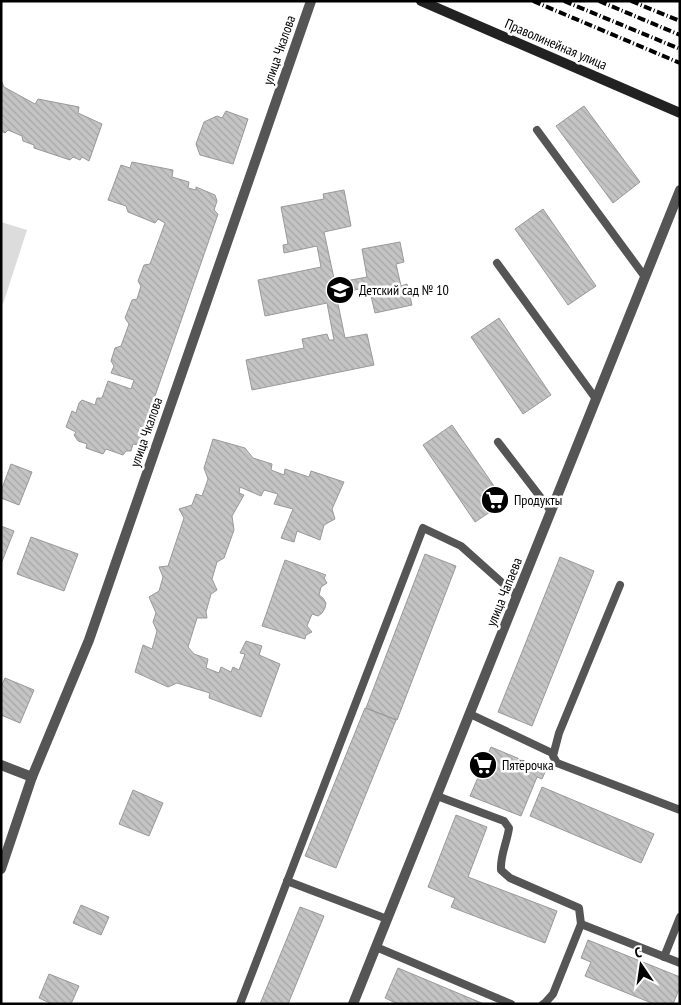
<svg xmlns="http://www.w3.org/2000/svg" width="681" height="1005" font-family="'PT Sans Narrow',sans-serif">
<defs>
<pattern id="building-back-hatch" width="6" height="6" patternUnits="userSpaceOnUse" patternTransform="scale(1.25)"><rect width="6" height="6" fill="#c4c4c4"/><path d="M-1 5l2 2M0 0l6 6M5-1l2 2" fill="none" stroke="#a7a7a7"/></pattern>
</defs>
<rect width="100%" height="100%" fill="#fff"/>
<polygon fill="#dcdcdc" points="1,222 27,230 3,304 1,303"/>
<g fill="url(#building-back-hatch)" stroke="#999">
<polygon points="1,80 4,87 35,104 38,99 79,107 78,113 102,124 89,161 82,157 80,160 73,157 70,160 34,148 34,145 23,141 22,136 8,130 5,133 1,131"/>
<polygon points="584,106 640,182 613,203 556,126"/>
<polygon points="226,111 248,119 233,164 200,155 196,144 204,122 217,116 222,118"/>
<polygon points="132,162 173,170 172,177 189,182 188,188 196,190 196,187 215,195 217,201 214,210 218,214 138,445 133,444 131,451 126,451 123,455 106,449 103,454 86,448 87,444 78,441 74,435 76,432 66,427 72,411 76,413 79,403 82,400 95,405 97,398 102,398 108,381 131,389 134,380 111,373 114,366 111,361 115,348 121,346 129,324 125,318 132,300 137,299 141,286 138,281 144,265 150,264 165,223 158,219 155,223 128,212 126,206 108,200 121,165 130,168"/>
<polygon points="344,190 351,226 324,232 335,283 367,277 362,249 400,242 404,262 396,264 401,286 407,284 412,305 375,313 369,287 336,294 345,338 367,334 374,365 252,390 246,360 304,348 302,339 327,334 329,340 334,340 327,303 265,316 258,280 321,267 317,246 284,253 283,245 288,244 281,207 324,199 323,194"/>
<polygon points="543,209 596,286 568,305 515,229"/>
<polygon points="499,318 551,395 523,414 471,337"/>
<polygon points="452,425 505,502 475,522 423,445"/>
<polygon points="213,439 245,448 253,458 272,464 271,470 284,475 285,469 309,477 311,471 344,482 332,509 335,519 324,525 320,540 297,531 294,542 281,538 293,509 274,504 278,494 264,490 261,496 240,487 239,493 244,495 232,516 234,530 224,558 217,562 212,579 217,590 211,594 206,612 207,618 197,618 188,647 194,654 208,659 206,668 219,673 221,667 231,672 233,667 239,670 245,654 240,653 246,641 262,646 259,655 280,664 261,717 209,698 210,693 177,683 168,687 135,672 143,645 152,649 157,631 153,622 156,613 149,597 159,591 163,577 159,567 168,566 184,518 179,509 192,505 196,494 202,496 208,479 204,468"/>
<polygon points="11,464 32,472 19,505 1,498 1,491"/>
<polygon points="1,526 14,531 1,564"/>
<polygon points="31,537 78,554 64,591 17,574"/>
<polygon points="425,554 456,566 397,720 366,708"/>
<polygon points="560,557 594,571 532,726 498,712"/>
<polygon points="285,560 326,575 324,578 327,583 321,587 319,595 323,598 326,603 325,608 322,613 318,616 312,614 307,626 312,632 306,635 305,639 262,626"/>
<polygon points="5,678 34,690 20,723 1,715 1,687"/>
<polygon points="365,708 396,720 336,868 305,856"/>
<polygon points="491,747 546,770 542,779 537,777 521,816 470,796"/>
<polygon points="542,787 654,834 641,863 530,816"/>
<polygon points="133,790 163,803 149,836 119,824"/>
<polygon points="456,815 487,827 468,877 557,911 545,943 451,907 455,898 428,887"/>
<polygon points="81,905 109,917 101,935 73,923"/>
<polygon points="300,907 324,916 288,1004 260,1004"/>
<polygon points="588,940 680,977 680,987 673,1004 654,1004 585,976 591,962 581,958"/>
<polygon points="398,968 484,1004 398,1004 385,998"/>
<polygon points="49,974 79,986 71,1004 52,1004 39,998"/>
</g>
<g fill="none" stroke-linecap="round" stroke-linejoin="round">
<g stroke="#555" stroke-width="8">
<polyline points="537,130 645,277"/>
<polyline points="497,263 596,399"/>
<polyline points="498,442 551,511"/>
<polyline points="620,585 559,733 553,756 557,763 680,810"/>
<polyline points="470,714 552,753"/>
<path d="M437,796L504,821L509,828C507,843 500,855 501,870L510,878L579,908L581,924L553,994L545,1003L543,1004"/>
<polyline points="287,881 387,919"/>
<polyline points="581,924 680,963"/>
<polyline points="376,947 511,1004"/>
<polyline points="664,957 680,917"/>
<polyline points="240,1004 423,528 461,546 517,596"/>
</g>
<g stroke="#555" stroke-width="10">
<polyline points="1,765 32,777"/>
<polyline points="1,869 32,777 89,640 311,1"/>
<polyline points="353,1004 680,190"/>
</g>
<polyline stroke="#222" stroke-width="10" points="421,1 680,113"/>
<g stroke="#000" stroke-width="4" stroke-dasharray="8 2.5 1 2.5" stroke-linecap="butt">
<polyline points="533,1 680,63"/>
<polyline points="564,1 680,49"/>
<polyline points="599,1 680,35"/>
<polyline points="631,1 680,21"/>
</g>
</g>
<defs>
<symbol id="school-disc" viewBox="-11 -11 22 22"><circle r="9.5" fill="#000" stroke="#fff"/><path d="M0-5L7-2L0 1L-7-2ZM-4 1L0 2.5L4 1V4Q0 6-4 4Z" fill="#fff"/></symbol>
<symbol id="supermarket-disc" viewBox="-11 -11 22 22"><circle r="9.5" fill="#000" stroke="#fff"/><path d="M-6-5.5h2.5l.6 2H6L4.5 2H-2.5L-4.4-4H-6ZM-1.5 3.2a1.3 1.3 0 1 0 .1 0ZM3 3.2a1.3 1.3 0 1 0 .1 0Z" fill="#fff"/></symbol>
</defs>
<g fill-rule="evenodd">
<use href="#school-disc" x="324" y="274" width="32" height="32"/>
<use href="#supermarket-disc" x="479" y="484" width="32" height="32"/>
<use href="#supermarket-disc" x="467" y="749" width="32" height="32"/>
</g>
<g text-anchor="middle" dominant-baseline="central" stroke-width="5" stroke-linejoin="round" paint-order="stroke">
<g font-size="14" fill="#000" stroke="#fff">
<text transform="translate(556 44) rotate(23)">Праволинейная улица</text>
<text transform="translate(279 50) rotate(-71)">улица Чкалова</text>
<text transform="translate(146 432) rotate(-71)">улица Чкалова</text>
<text transform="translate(504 592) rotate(-68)">улица Чапаева</text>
</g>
<g font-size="14" fill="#000" stroke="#fff" text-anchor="start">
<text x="359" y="290">Детский сад № 10</text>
<text x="514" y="500">Продукты</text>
<text x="502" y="765">Пятёрочка</text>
</g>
</g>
<rect width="681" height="1005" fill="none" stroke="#000000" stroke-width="5"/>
<g transform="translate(641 965) rotate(347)" stroke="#ffffff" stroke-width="4" paint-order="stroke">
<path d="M0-4L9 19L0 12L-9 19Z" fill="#000000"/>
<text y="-8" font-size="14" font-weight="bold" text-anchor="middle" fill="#000000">С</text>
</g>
</svg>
